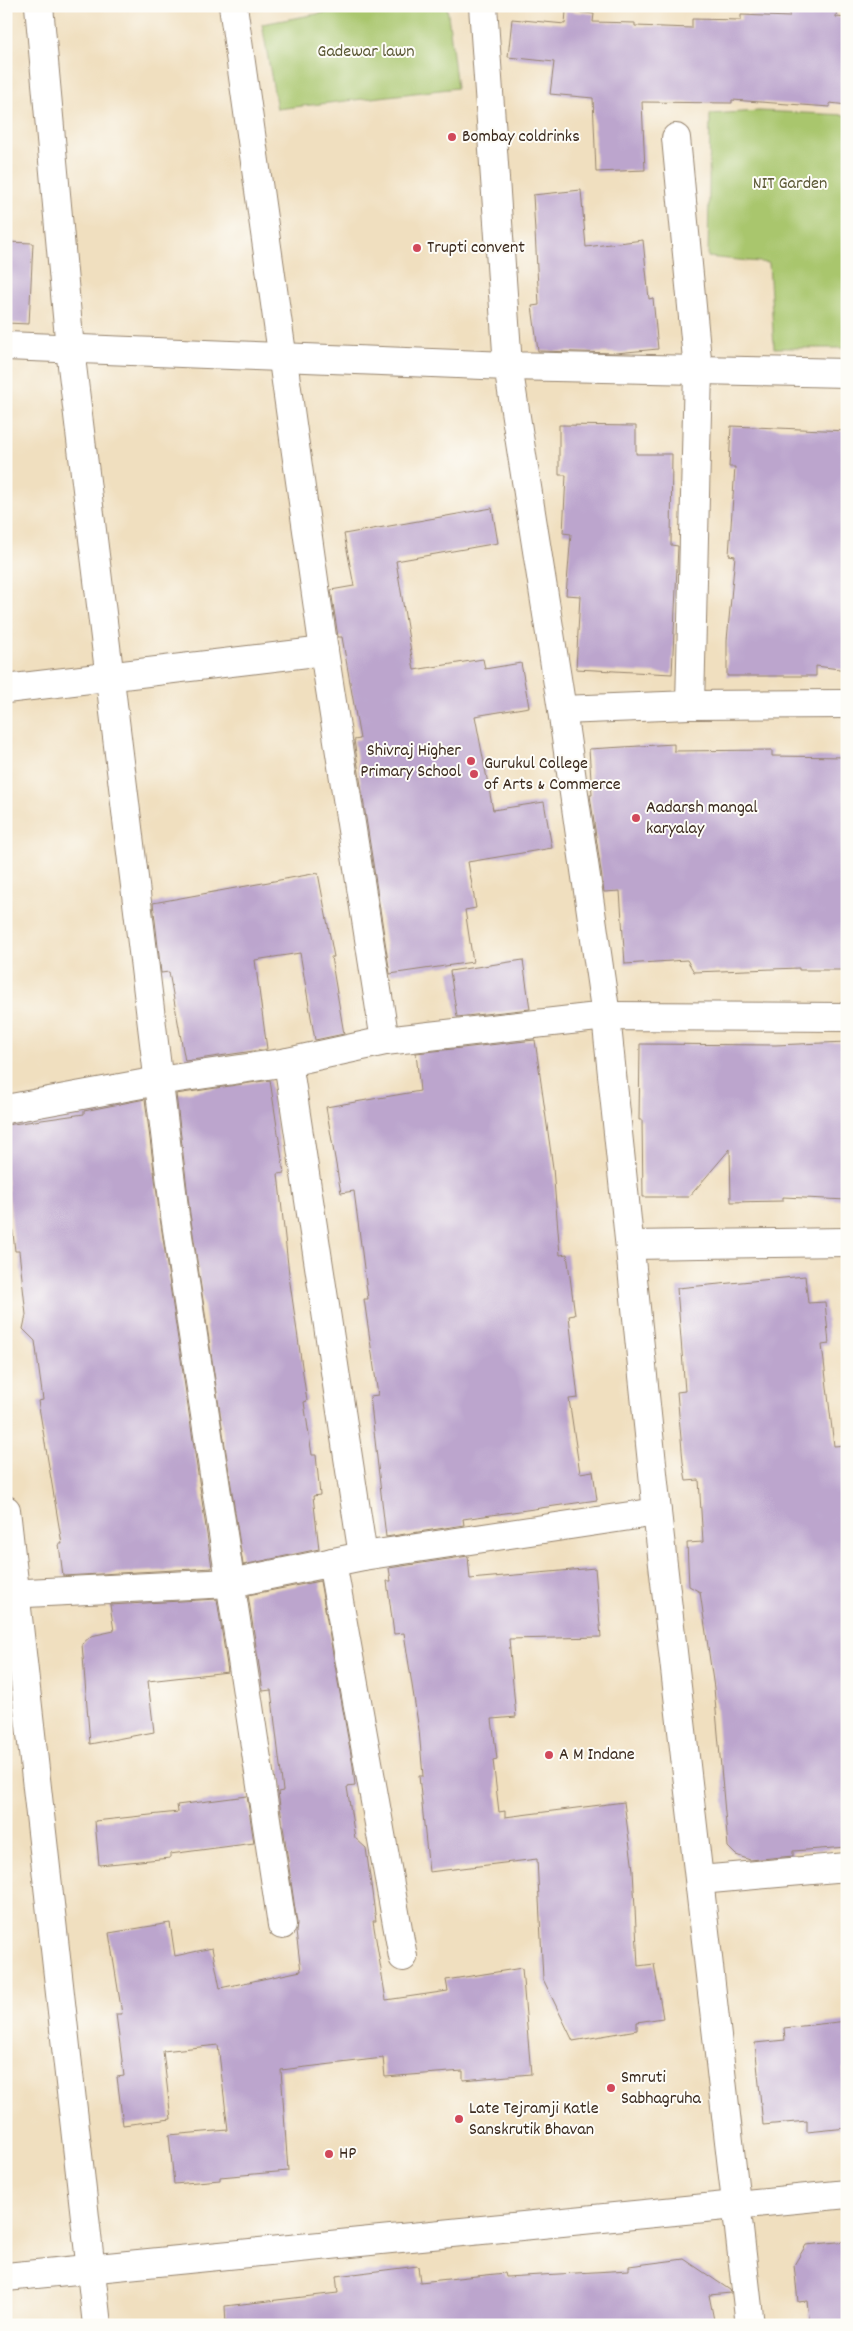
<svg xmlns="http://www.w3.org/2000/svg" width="853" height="2331" font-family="Dekko,sans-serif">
<rect width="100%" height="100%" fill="#fdfcf7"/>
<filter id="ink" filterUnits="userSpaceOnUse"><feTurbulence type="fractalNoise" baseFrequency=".02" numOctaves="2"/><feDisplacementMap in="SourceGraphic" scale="10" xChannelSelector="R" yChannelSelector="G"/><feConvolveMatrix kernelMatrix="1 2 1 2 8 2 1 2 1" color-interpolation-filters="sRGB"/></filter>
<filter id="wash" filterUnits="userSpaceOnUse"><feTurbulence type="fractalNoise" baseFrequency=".0096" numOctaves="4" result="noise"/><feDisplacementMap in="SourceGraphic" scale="20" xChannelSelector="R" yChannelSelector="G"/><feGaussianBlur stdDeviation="1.12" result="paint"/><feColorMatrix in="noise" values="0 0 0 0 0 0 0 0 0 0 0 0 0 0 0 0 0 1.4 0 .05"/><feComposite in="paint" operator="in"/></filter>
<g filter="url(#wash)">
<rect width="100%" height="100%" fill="#f0dfbf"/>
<g fill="#a9c66d" stroke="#727846">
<polygon points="361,6 447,6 457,88 277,109 262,24"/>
<polygon points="759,111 847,115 847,348 774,348 769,263 708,257 710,114"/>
</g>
<g id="blocks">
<g fill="#bca5cd">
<polygon points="790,6 837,6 836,17 847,18 847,105 830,103 830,107 732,100 732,103 642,102 645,170 596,172 593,98 550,94 554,62 508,57 512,19 565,24 566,11 594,14 593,22 635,23 635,26 692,28 692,19 741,20 741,15 789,17"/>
<polygon points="581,190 586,247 643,240 649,299 653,298 658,349 616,353 538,351 532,306 539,305 533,195"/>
<polygon points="6,242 33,243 29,324 6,323"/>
<polygon points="559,425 636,426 636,454 672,454 671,545 678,546 672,674 576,669 580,596 566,595 571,534 563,533 566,475 559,475"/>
<polygon points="731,426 847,431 847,670 816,666 816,676 727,676 727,640 735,556 729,555 735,467 729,467"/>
<polygon points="492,508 498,543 396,561 414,670 483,659 485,669 521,663 529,707 475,716 493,810 544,802 552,848 468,862 476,908 465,910 473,962 390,974 354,740 360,739 342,637 338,637 331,590 354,586 344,534"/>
<polygon points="674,744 674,751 772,750 772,756 847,757 847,970 799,970 799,968 694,972 687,960 625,964 620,891 604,892 590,795 592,795 589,749"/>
<polygon points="318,873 334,957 331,957 344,1034 315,1040 300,953 255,960 267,1049 185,1061 169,972 161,973 153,903"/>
<polygon points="523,960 530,1009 457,1017 450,971"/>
<polygon points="535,1040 553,1168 560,1255 567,1254 575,1315 569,1316 578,1398 569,1399 580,1473 593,1471 597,1500 463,1519 464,1525 386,1537 370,1396 378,1395 364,1299 368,1299 354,1191 341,1193 326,1107 420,1091 416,1053"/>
<polygon points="847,1042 847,1200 783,1197 783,1201 731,1202 730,1149 689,1197 643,1197 642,1120 639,1120 640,1044 775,1045"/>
<polygon points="270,1080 284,1173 278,1174 290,1283 307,1401 304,1402 312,1455 316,1455 320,1495 313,1496 319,1549 243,1565 190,1214 176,1094"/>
<polygon points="145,1099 160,1218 212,1568 63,1576 59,1544 62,1544 38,1401 43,1400 35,1341 23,1329 26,1315 19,1251 15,1251 6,1171 6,1125 84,1114 84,1111"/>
<polygon points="805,1276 808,1303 825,1302 829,1344 822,1345 834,1446 847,1445 847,1847 793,1851 793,1856 750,1860 736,1855 728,1847 714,1688 700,1592 689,1586 687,1543 703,1542 699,1480 686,1481 683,1462 677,1392 685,1391 677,1288"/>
<polygon points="468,1556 470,1579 595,1568 601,1637 509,1639 516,1717 492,1719 497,1759 493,1760 499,1812 505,1811 505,1817 624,1802 633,1870 638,1966 654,1964 663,2018 637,2022 637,2030 573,2041 543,1979 537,1859 429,1872 419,1776 423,1776 419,1730 404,1633 394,1634 387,1581 391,1581 389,1568"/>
<polygon points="320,1581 353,1766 355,1786 347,1787 355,1838 366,1848 376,1921 373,1921 386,2000 448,1991 446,1980 522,1968 531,2074 463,2080 463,2071 385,2077 383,2058 281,2070 288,2171 220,2177 220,2180 174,2184 169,2135 228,2130 218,2045 163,2051 171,2119 123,2125 117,2077 124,2076 116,2014 122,2014 109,1933 170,1923 175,1956 212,1948 220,1988 301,1971 296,1932 297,1923 278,1792 283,1791 271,1690 263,1691 248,1595"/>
<polygon points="217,1599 228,1672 148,1681 154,1732 90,1744 82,1644 91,1636 114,1631 110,1605"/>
<polygon points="247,1796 254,1843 170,1854 170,1858 99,1865 95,1821 178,1812 177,1805"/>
<polygon points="847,2021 847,2068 843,2068 847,2128 807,2132 807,2121 763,2125 755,2043 785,2040 784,2028"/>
<polygon points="847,2241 847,2325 810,2325 807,2301 798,2302 794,2265 806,2245"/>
<polygon points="684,2259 730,2290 731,2293 709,2295 715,2325 226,2325 225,2306 338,2293 336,2276 418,2266 420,2282 505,2273 506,2277 629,2270 629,2266"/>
</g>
</g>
</g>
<g filter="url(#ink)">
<use href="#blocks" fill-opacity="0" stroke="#96846e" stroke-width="1"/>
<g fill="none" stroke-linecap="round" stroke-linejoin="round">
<defs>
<g id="minor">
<polyline points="39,6 70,349 175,1216 282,1925"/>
<polyline points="483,6 508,366 847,373"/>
<polyline points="676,138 698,370 690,705"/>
<polyline points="6,346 508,366 562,710 606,1016 657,1512 750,2325"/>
<polyline points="6,689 324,651"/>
<polyline points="562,710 690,705 847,704"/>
<polyline points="385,1041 606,1016 847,1017"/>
<polyline points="6,1109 158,1081 288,1062"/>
<polyline points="630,1245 847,1242"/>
<polyline points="6,1510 97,2325"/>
<polyline points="363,1556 657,1512"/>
<polyline points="332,1562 403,1957"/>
<polyline points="6,1594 231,1583 363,1556 288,1062 385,1041 324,651 233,6"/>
<polyline points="700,1880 847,1867"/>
<polyline points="6,2277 847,2194"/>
</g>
</defs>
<use href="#minor" stroke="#96846e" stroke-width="30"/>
<use href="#minor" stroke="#fff" stroke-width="28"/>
</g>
</g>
<g fill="#d1495b" stroke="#fdfcf7" stroke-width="2">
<circle cx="452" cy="137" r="5"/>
<circle cx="417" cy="248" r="5"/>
<circle cx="471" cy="761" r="5"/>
<circle cx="474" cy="774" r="5"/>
<circle cx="636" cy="818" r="5"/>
<circle cx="549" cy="1755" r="5"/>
<circle cx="611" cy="2088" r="5"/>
<circle cx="459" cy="2119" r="5"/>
<circle cx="329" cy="2154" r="5"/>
</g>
<g text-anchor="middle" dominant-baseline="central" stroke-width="4" stroke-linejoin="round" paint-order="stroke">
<g font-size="18" fill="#5c5936" stroke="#fdfcf7">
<text x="366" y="52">Gadewar lawn</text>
<text x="790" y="184">NIT Garden</text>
</g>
<g font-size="18" fill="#3b2a1e" stroke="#fdfcf7" text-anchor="start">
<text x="462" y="137">Bombay coldrinks</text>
<text x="427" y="248">Trupti convent</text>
<text x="461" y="751" text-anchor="end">Shivraj Higher<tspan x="461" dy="21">Primary School</tspan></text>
<text x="484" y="764">Gurukul College<tspan x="484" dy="21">of Arts &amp; Commerce</tspan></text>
<text x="646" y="808">Aadarsh mangal<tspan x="646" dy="21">karyalay</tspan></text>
<text x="559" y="1755">A M Indane</text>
<text x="621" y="2078">Smruti<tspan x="621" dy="21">Sabhagruha</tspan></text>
<text x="469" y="2109">Late Tejramji Katle<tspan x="469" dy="21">Sanskrutik Bhavan</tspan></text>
<text x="339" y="2154">HP</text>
</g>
</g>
<rect width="853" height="2331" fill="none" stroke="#fdfcf7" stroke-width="25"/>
</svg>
